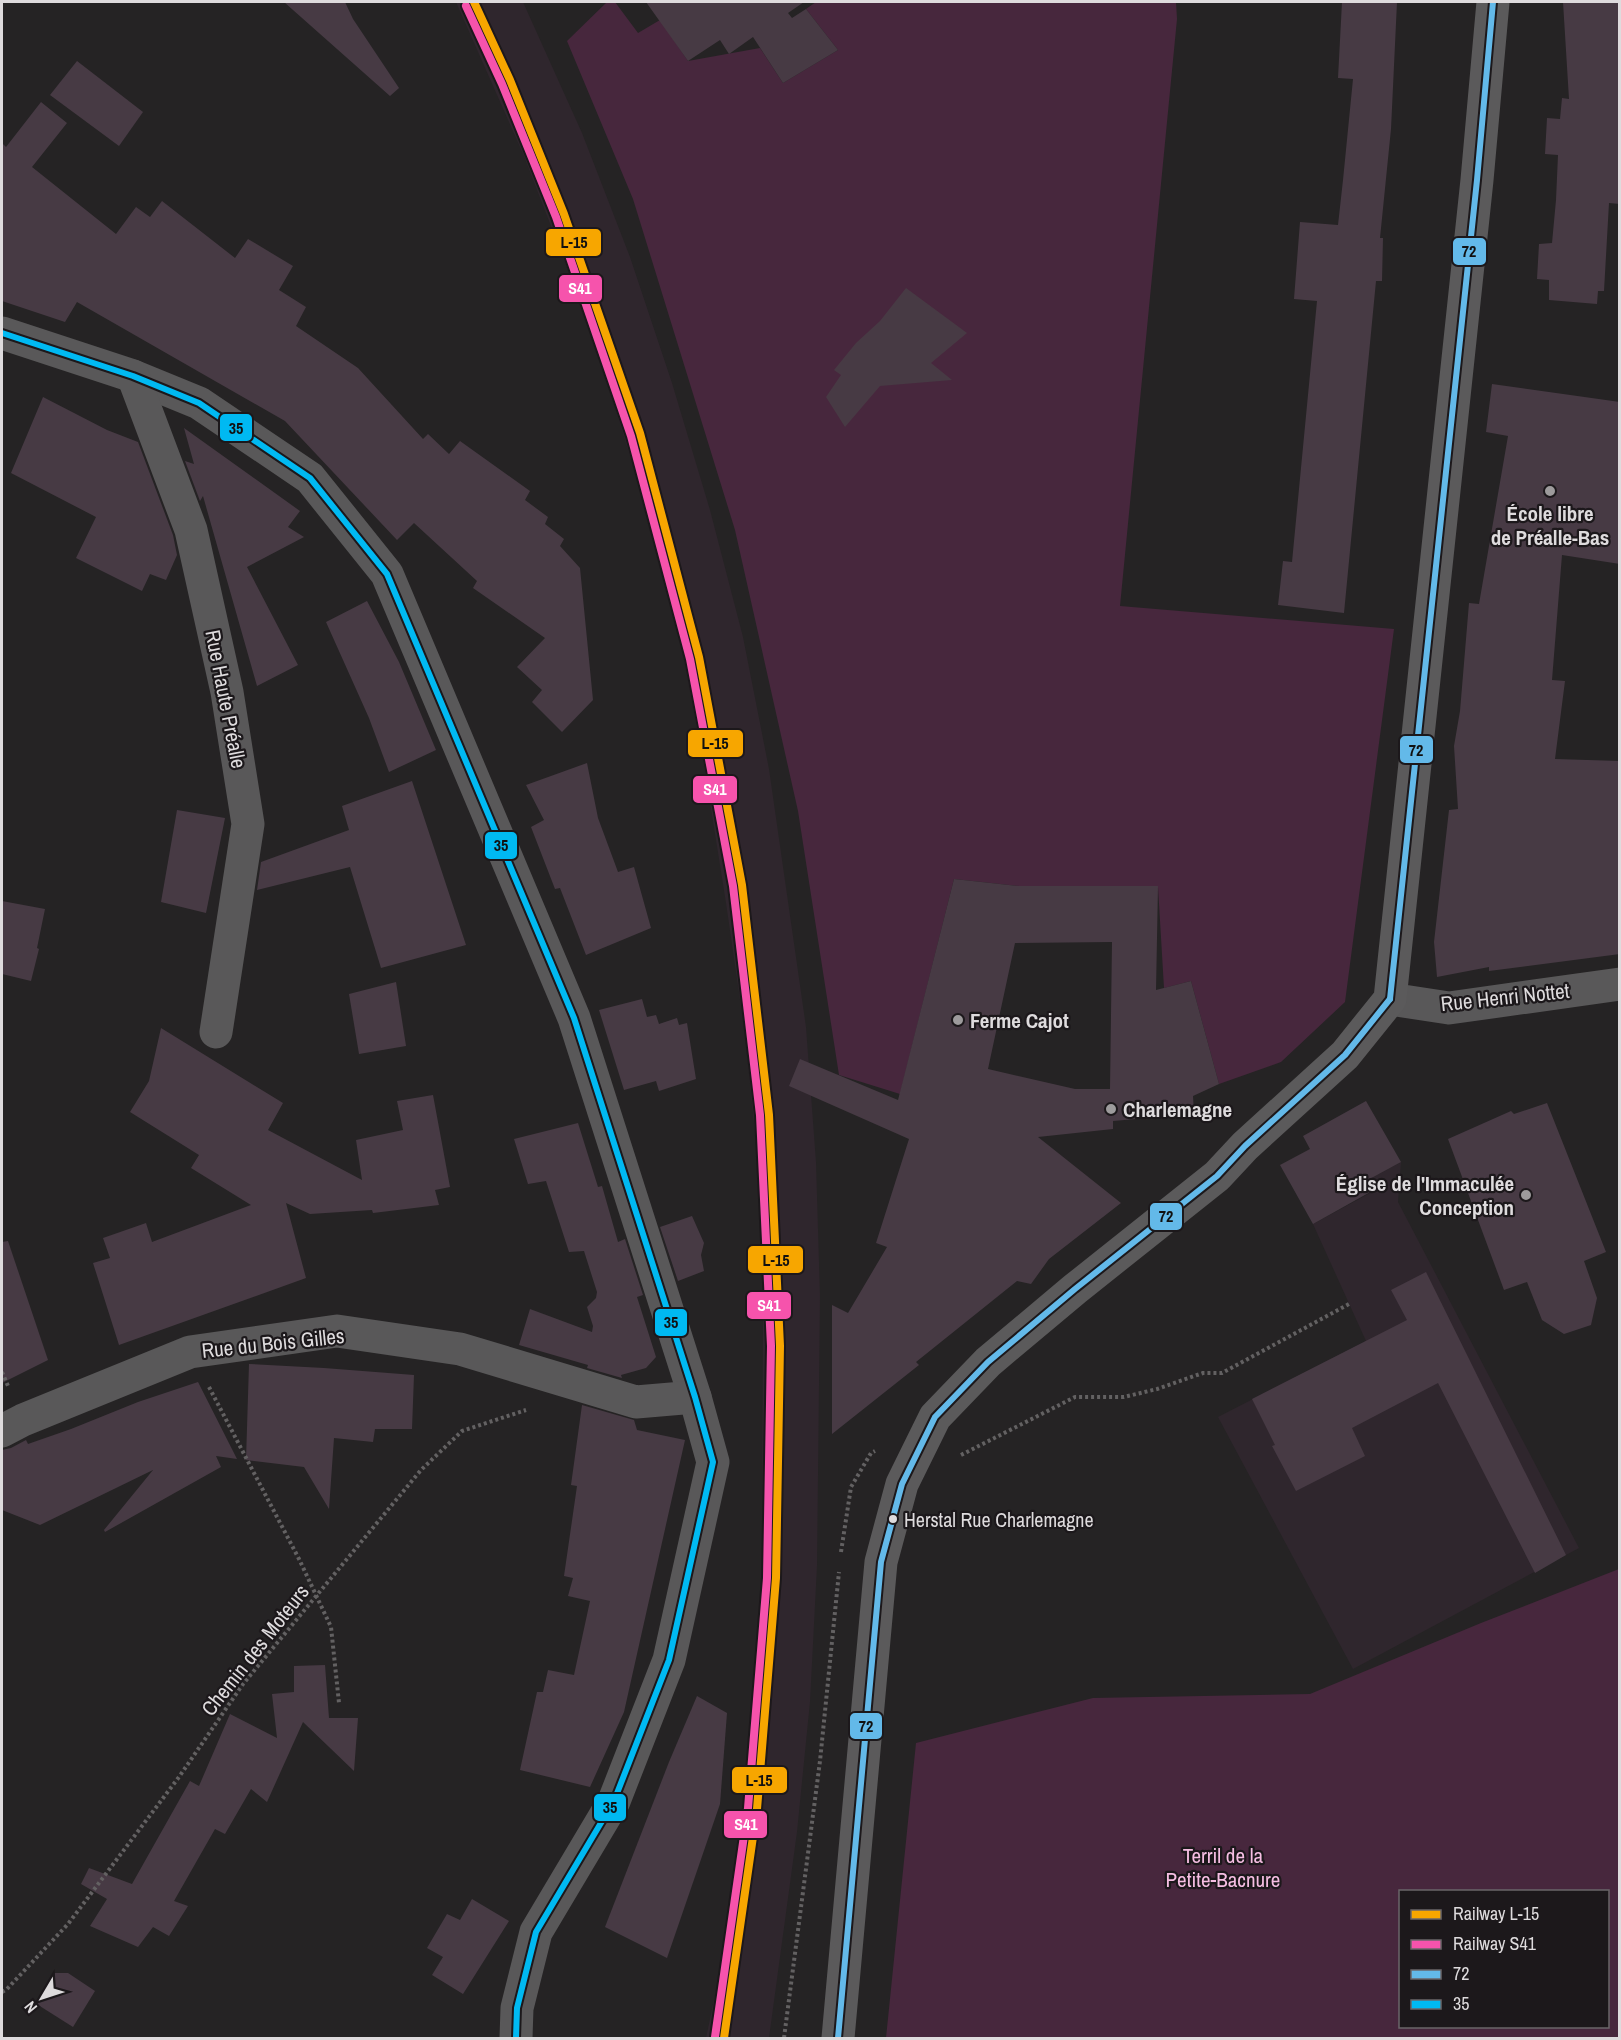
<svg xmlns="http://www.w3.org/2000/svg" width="1621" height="2040" font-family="'Archivo Narrow',sans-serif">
<rect width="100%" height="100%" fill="#252324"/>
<g fill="#2f262d">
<polygon points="456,2 523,2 582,133 630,257 672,383 710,510 743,637 769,769 806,1027 816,1162 820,1296 817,1566 810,1702 797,1832 769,2038 706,2038 723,1957 742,1828 755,1699 762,1563 763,1295 758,1163 745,1034 726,903 706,777 682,649 651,524 613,401 571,278 524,156"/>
<polygon points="1401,1162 1398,1202 1579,1548 1353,1669 1218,1417 1366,1341 1313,1224 1372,1192 1366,1181"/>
</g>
<g fill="#47273d" fill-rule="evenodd">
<polygon points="607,2 615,2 638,33 660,20 688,61 760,48 783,83 838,50 806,9 816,2 1176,2 1177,19 1120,606 1394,629 1345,1002 1281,1062 1219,1084 1191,981 1164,988 1158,887 1019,886 954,879 900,1094 839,1075 798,811 735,530 633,199 567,41"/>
<path d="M1619,1569V2038H886L916,1743L1093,1698L1310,1694L1481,1623ZM1400,1892H1608V2026H1400Z"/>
</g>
<g fill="#473a44" fill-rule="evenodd">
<polygon points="284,2 345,2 353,19 399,88 390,96"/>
<polygon points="646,2 804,2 788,13 792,18 806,9 838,50 783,83 753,37 729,54 720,40 688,61"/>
<polygon points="1342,2 1397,2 1391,129 1380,238 1383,238 1382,281 1376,281 1344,613 1278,605 1283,561 1292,562 1317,301 1294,299 1300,222 1338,225 1343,180 1353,79 1338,78"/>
<polygon points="1563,2 1620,2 1620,204 1609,203 1604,291 1598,291 1597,304 1549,300 1549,280 1537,279 1539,244 1552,243 1556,200 1558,155 1545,154 1547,118 1560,119 1562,98 1569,99"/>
<polygon points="77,61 143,112 119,146 50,95"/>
<polygon points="41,102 67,123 32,167 116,234 136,207 150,217 162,201 235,258 248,239 293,266 279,290 306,307 296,326 358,368 423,439 428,434 449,454 460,441 530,491 525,500 548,517 545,524 564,539 560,546 580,568 593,700 562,732 532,702 542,690 517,667 545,638 473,588 477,581 414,523 397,540 285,421 77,302 65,322 2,301 2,143 6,147"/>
<polygon points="906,288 967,333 931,363 952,380 880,386 845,427 826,397 841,375 834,370 856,343 880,321"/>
<polygon points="1492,384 1620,402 1620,564 1562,555 1552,680 1565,681 1555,759 1620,761 1620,954 1489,971 1489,967 1437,977 1434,942 1449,810 1458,809 1454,746 1460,711 1469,603 1479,604 1508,436 1486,432"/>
<polygon points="43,397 107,430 138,442 173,535 177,555 166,580 150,574 142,591 76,558 96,517 11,473"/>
<polygon points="184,428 300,511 288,527 304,537 247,567 298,665 257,686 203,496 200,501 185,461 194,464"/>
<polygon points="367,601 399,662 436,750 389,772 369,718 326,622"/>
<polygon points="587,763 598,818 618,872 634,867 651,928 586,955 560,888 555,889 531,827 544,820 526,785"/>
<polygon points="412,781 466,945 381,968 350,867 257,890 261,862 349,830 342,806"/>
<polygon points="177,810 225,818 206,913 161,902"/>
<path d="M954,879L1019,886H1158L1156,990L1191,981L1219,1084L1193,1096L1194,1114L1113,1121V1129L1038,1137L1121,1203L1049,1259L1031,1284L1017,1281L916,1362L919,1365L832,1434V1305L848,1313L887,1247L876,1243L909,1139L789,1086L800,1059L898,1100ZM1112,942L1110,1089H1075L988,1069L1015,943Z"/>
<polygon points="2,901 45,909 37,948 39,949 31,981 2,974"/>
<polygon points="396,982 406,1046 359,1054 349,994"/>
<polygon points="642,999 647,1017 656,1015 659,1024 677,1018 679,1025 687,1023 696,1079 659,1091 656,1081 624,1090 599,1010"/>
<polygon points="161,1028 283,1103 268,1130 362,1180 356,1140 403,1130 397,1101 433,1095 450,1187 435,1190 439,1205 373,1213 372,1210 310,1214 286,1203 306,1278 119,1345 93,1263 110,1258 103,1238 146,1223 152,1242 251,1205 191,1168 199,1155 130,1112 149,1081"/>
<polygon points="1366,1101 1401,1162 1366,1181 1372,1191 1313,1224 1280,1165 1310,1149 1303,1136"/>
<polygon points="1547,1103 1606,1252 1584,1261 1597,1298 1591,1325 1564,1334 1542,1320 1527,1282 1504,1290 1448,1139 1511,1111 1514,1114"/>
<polygon points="578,1123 598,1187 602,1186 618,1242 625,1239 643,1295 637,1297 656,1357 646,1368 621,1375 622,1378 587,1368 588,1365 519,1345 530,1309 592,1332 593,1326 587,1307 596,1298 597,1292 584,1251 569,1252 546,1181 528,1184 514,1139"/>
<polygon points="692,1216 704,1243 701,1255 704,1271 678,1281 660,1227"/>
<polygon points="8,1241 48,1360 2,1383 2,1242"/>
<polygon points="1426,1272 1566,1555 1535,1573 1438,1383 1352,1428 1365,1456 1296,1491 1272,1446 1275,1445 1252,1399 1407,1320 1391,1290"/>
<polygon points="249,1364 324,1368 414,1375 412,1429 375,1429 373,1442 334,1438 329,1509 304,1467 246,1460"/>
<polygon points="198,1382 237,1459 216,1456 221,1467 105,1532 104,1530 153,1470 40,1525 2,1510 2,1450 11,1448 26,1440 28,1444 71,1429 138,1402"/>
<polygon points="582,1405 634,1420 637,1430 685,1440 624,1712 590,1787 520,1770 537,1692 543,1692 548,1670 574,1675 590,1601 568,1596 573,1578 564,1576 577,1486 571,1485"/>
<polygon points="325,1665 329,1718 358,1718 354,1771 303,1722 267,1802 251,1789 225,1834 215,1829 174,1901 188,1906 169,1936 153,1927 138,1947 90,1926 107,1899 81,1884 89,1868 132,1884 190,1781 199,1786 230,1714 277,1738 272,1694 294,1692 294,1666"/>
<polygon points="697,1696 727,1713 720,1804 667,1958 605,1927 669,1762"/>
<polygon points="472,1899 509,1921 463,1994 432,1975 443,1957 427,1948 447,1914 460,1920"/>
<polygon points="55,1973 68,1973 95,1991 73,2027 35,2003"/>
</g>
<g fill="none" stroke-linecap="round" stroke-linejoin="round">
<g stroke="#636162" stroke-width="4" stroke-dasharray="3 3" stroke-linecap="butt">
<polyline points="2,1372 8,1386"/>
<polyline points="209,1387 299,1559 331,1627 339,1703"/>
<polyline points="961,1455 1075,1397 1124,1397 1157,1389 1203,1373 1222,1373 1349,1304"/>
<polyline points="841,1552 851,1487 871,1453 875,1451"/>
<polyline points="2,1992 7,1989 68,1924 179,1777 243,1684 421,1470 462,1431 526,1410"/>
<polyline points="784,2038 820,1761 839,1572"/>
</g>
<g stroke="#595859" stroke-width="33">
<polyline points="2,333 133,376 199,403 310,478 387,574 574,1018 695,1397 713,1462 669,1660 614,1801 536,1932 517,2008 516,2038"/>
<polyline points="133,376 191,530 227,692 248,824 216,1032"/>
<polyline points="1390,999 1449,1008 1620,984"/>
<polyline points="2,1431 23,1420 190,1352 337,1331 460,1349 636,1402 695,1397"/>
</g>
<polyline stroke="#5b5a5b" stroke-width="33" points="838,2038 881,1562 902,1484 935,1417 988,1362 1075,1289 1217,1176 1245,1146 1345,1055 1390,999 1477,180 1493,2"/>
<defs>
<g id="bus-1">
<polyline points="1390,999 1477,180 1493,2"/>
<polyline points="838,2038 881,1562 902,1484 935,1417 988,1362 1075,1289 1217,1176 1245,1146 1345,1055 1390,999"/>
</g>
<polyline id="bus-2" points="2,333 133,376 199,403 310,478 387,574 574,1018 695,1397 713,1462 669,1660 614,1801 536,1932 517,2008 516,2038"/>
</defs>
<use href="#bus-1" stroke="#1c181b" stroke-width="10"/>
<use href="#bus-2" stroke="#1c181b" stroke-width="10"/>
<use href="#bus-1" stroke="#63b9e9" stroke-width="6"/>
<use href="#bus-2" stroke="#00b9f2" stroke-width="6"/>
<defs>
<polyline id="rail-1" points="474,2 510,80 564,214 640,433 699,657 742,885 769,1115 780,1346 776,1578 757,1809 724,2038"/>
<polyline id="rail-2" points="466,6 502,84 556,217 631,436 690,659 733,886 760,1115 771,1346 767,1578 748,1808 715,2037"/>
</defs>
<use href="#rail-1" stroke="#1c181b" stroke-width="12"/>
<use href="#rail-2" stroke="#1c181b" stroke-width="12"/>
<use href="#rail-1" stroke="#f7a600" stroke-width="8"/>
<use href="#rail-2" stroke="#f653ac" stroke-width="8"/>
</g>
<g fill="#9d9b9c" stroke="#1c181b" stroke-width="2">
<circle cx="1550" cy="491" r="6"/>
<circle cx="958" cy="1020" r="6"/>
<circle cx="1111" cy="1109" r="6"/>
<circle cx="1526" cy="1195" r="6"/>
</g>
<circle fill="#dedbdd" stroke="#1c181b" stroke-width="2" cx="893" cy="1519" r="5"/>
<g text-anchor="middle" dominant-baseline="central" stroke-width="4.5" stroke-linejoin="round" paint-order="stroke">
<g font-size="20" fill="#dedbdd" stroke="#1c181b" text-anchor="start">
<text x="904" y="1519">Herstal Rue Charlemagne</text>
</g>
<g font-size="21" font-weight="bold" fill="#dedbdd" stroke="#1c181b" text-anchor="start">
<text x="1550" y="513" text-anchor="middle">École libre<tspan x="1550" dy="24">de Préalle-Bas</tspan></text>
<text x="970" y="1020">Ferme Cajot</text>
<text x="1123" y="1109">Charlemagne</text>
<text x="1514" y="1183" text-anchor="end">Église de l'Immaculée<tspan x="1514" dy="24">Conception</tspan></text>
</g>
<g font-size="21" fill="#dedbdd" stroke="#1c181b">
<text transform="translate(226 699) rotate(79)">Rue Haute Préalle</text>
<text transform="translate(1505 997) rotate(-6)">Rue Henri Nottet</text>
<text transform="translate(273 1343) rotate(-6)">Rue du Bois Gilles</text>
<text transform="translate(255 1650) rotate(-52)">Chemin des Moteurs</text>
</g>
<g font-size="21" fill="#f6bee3" stroke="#1c181b">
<text x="1223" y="1855">Terril de la<tspan x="1223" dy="24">Petite-Bacnure</tspan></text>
</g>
</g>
<g stroke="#1c181b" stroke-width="2">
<rect x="545" y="228" width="57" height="29" rx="6" fill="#f7a600"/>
<rect x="1452" y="237" width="35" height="29" rx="6" fill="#63b9e9"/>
<rect x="558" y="274" width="45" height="29" rx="6" fill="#f653ac"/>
<rect x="219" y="413" width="34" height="29" rx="6" fill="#00b9f2"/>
<rect x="687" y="729" width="57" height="29" rx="6" fill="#f7a600"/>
<rect x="1399" y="735" width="35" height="29" rx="6" fill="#63b9e9"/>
<rect x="692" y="775" width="46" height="29" rx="6" fill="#f653ac"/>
<rect x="484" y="831" width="34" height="29" rx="6" fill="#00b9f2"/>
<rect x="1149" y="1202" width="34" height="29" rx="6" fill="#63b9e9"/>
<rect x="747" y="1245" width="57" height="29" rx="6" fill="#f7a600"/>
<rect x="746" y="1291" width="46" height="29" rx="6" fill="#f653ac"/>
<rect x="654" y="1308" width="34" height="29" rx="6" fill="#00b9f2"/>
<rect x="849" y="1712" width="34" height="28" rx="6" fill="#63b9e9"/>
<rect x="731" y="1766" width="57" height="28" rx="6" fill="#f7a600"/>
<rect x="593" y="1793" width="34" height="29" rx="6" fill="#00b9f2"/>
<rect x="723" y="1810" width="45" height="29" rx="6" fill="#f653ac"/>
</g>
<g font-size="16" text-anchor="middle" font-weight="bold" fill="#fff">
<text x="580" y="294">S41</text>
<text x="715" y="795">S41</text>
<text x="769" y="1311">S41</text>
<text x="746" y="1830">S41</text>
</g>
<g font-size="16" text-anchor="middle" font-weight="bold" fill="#111">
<text x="574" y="248">L-15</text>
<text x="1469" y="257">72</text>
<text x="236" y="434">35</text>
<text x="715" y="749">L-15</text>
<text x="1416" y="756">72</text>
<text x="501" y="851">35</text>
<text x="1166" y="1222">72</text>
<text x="776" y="1266">L-15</text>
<text x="671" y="1328">35</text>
<text x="866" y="1732">72</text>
<text x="759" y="1786">L-15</text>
<text x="610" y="1813">35</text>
</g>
<rect width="1621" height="2040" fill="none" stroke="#dedbdd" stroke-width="6"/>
<rect x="1399" y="1890" width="210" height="138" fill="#1c181b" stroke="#6a6669" stroke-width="1.5"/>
<rect x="1411" y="1910" width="30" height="9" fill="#f7a600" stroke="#6a6669" stroke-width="1.5"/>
<text x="1453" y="1920" font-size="18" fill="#dedbdd">Railway L-15</text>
<rect x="1411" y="1940" width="30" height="9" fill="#f653ac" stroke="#6a6669" stroke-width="1.5"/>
<text x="1453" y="1950" font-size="18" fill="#dedbdd">Railway S41</text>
<rect x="1411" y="1970" width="30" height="9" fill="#63b9e9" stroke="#6a6669" stroke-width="1.5"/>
<text x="1453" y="1980" font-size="18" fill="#dedbdd">72</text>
<rect x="1411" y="2000" width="30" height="9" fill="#00b9f2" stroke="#6a6669" stroke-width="1.5"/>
<text x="1453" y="2010" font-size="18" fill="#dedbdd">35</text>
<g transform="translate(42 1998) rotate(231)" stroke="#1c181b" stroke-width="4.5" paint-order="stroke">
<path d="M0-4.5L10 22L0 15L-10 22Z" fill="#dedbdd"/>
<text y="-9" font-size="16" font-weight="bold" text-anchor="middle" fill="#dedbdd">N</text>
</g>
</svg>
